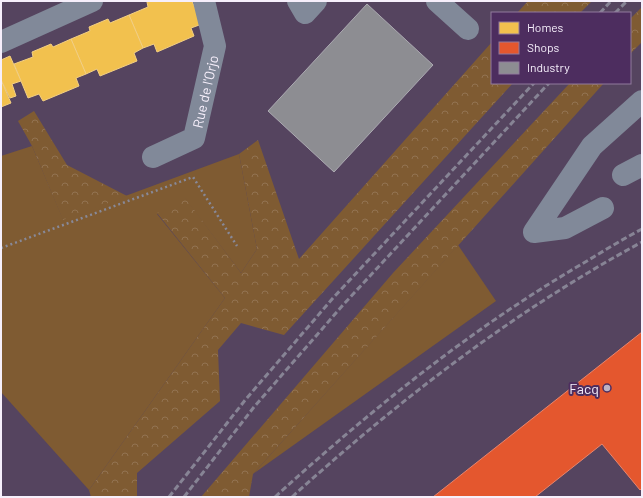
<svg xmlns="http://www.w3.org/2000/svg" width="643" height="498" font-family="Barlow,sans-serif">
<defs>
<pattern id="forest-crowns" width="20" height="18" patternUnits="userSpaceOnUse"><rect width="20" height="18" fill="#7f5b32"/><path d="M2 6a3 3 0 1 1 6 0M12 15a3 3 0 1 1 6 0" fill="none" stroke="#927351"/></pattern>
</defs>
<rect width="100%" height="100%" fill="#55445f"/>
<g fill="#7f5b32">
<polygon points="32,146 63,219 239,154 257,249 241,273 184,197 157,214 225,298 89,490 1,392 1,156"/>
<polygon points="458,245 496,301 253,474"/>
</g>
<g fill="url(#forest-crowns)">
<polygon points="528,1 592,1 580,13 517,13"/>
<polygon points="642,7 642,42 630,54 630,19"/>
<polygon points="492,42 492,83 513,83 284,335 241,323 218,350 220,401 137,473 137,497 91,497 89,490 225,298 157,213 184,196 241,273 257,249 239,154 258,140 299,259"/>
<polygon points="570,83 604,83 253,474 249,497 201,497 393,273"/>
<polygon points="34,111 67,165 127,196 63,220 32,146 18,121"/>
</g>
<g fill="#f2c14e" stroke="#f3cf82">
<polygon points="148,1 192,1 202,24 191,28 194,36 157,52 154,44 143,48 129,15 148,7 147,2"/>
<polygon points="129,15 143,48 134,53 137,61 100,76 97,69 86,74 71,39 90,31 89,27 108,19 110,23"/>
<polygon points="71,39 86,74 76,78 79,86 43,101 39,94 28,98 14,64 33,57 32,52 51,44 53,47"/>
<polygon points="10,56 21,81 12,84 16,96 10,98 1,80 1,60"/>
<polygon points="1,80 11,103 1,107"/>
</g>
<polygon fill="#e4572e" stroke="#e9856c" points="642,332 642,488 640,490 602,444 535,497 433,497"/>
<polygon fill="#8d8d92" stroke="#acaab2" points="367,4 433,65 334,172 268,111"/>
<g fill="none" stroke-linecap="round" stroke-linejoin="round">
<polyline stroke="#888998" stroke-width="2.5" stroke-dasharray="2 3" stroke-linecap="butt" points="1,248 193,177 237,246"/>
<g stroke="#818999" stroke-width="22">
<polyline points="298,1 305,13 316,1"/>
<polyline points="437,1 468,29"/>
<polyline points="1,42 92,1"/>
<path id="s1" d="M153,157L194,138L215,46L204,1"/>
<polyline points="623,175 642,165"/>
<polyline points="603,208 565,228 534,232 592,146 642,101"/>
</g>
<g stroke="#878495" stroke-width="3" stroke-dasharray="6 3" stroke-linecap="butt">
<polyline points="600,13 611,1"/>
<polyline points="615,13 627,1"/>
<polyline points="169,497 246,399 333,298 534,83"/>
<polyline points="184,497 254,407 343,305 549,83"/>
<path d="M275,497C372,409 473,327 587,261C605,250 623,239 642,229"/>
<path d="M292,497C399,400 514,311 642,242"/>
</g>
</g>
<circle fill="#beb3c4" stroke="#4d2d5f" stroke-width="1.5" cx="607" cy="388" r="4"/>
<g text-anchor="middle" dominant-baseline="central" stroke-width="4" stroke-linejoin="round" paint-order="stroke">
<g font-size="14" fill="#f6effb" stroke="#4d2d5f">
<text stroke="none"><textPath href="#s1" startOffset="93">Rue de l'Orjo</textPath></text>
</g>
<g font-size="14" fill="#f6effb" stroke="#4d2d5f" text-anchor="end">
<text x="599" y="388">Facq</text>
</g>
</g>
<rect width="643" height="498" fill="none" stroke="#f6effb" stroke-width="4"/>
<rect x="491" y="12" width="140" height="72" fill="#4d2d5f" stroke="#917b9d"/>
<rect x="499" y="22" width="20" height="12" fill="#f2c14e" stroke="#917b9d"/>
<text x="527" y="32" font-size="12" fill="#f6effb">Homes</text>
<rect x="499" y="42" width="20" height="12" fill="#e4572e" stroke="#917b9d"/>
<text x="527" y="52" font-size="12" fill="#f6effb">Shops</text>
<rect x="499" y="62" width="20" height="12" fill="#8d8d92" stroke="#917b9d"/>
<text x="527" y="72" font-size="12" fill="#f6effb">Industry</text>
</svg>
